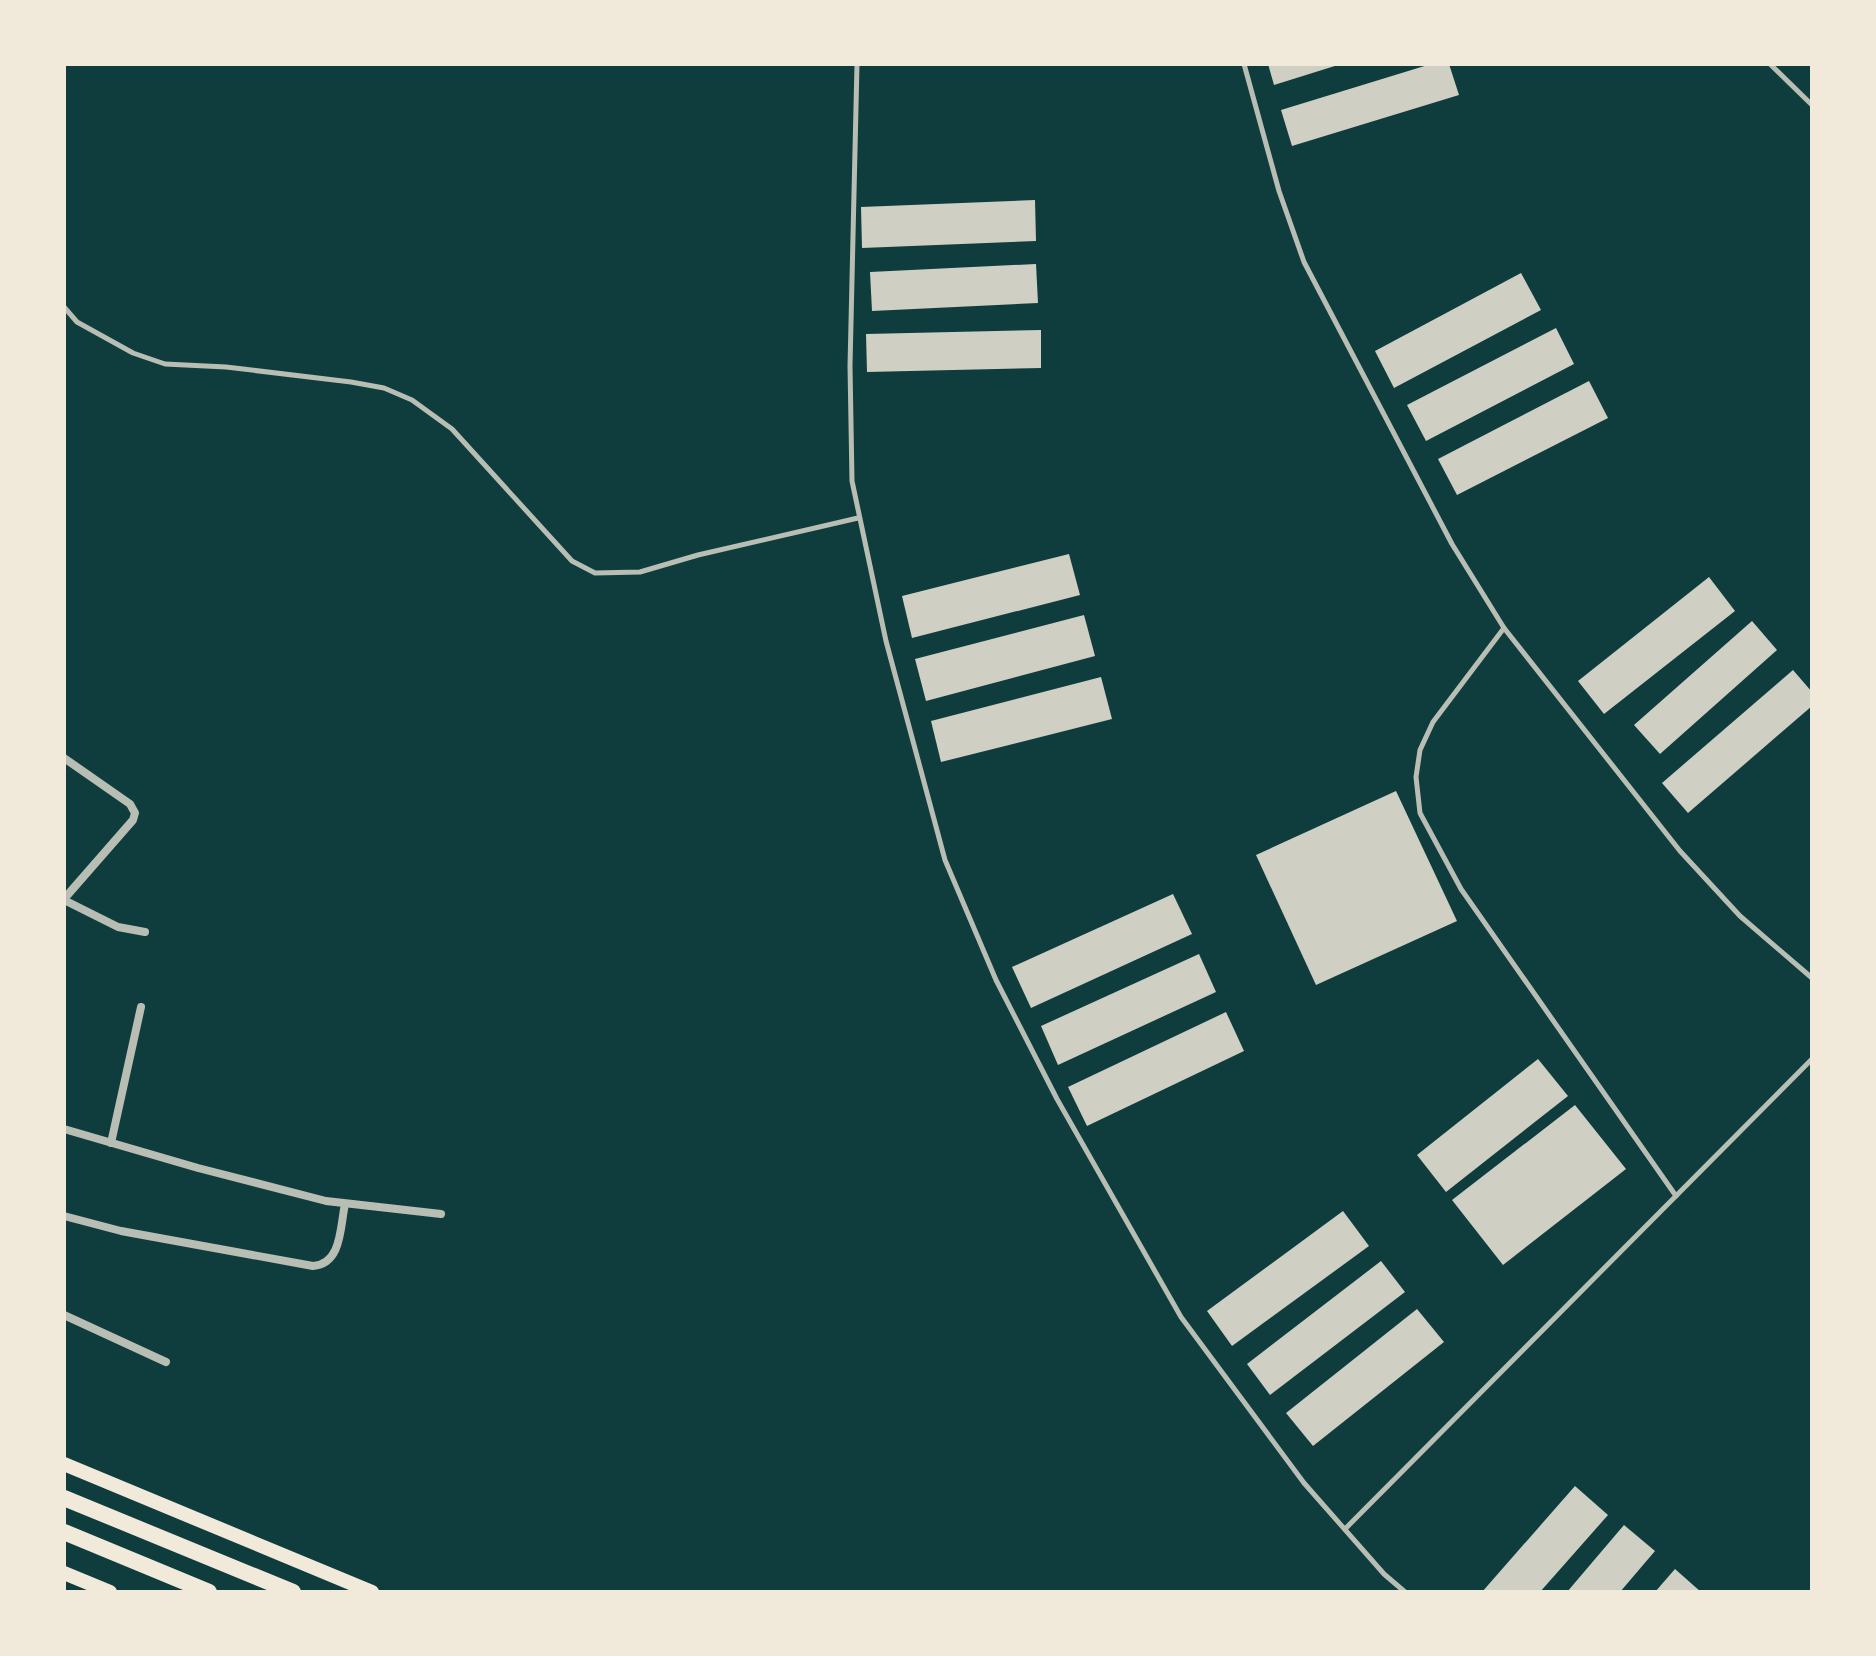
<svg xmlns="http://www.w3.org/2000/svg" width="1876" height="1656" font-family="Arial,sans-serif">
<rect width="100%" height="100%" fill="#0f3d3e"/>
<g fill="#cfcfc3">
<polygon points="1268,64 1338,64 1338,65 1274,85"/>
<polygon points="1431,64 1449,64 1459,95 1292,146 1281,110"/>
<polygon points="1035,200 1036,241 862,248 861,207"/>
<polygon points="1036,264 1038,303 872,311 870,272"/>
<polygon points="1521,273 1541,310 1394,388 1375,351"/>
<polygon points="1556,328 1574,364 1426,441 1407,405"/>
<polygon points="1041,330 1041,368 867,372 866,334"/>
<polygon points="1589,381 1608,418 1457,495 1438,459"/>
<polygon points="1069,554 1080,595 912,638 902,596"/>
<polygon points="1709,577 1735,611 1604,714 1578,681"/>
<polygon points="1084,615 1095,656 926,701 915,659"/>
<polygon points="1752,621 1777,650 1660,754 1634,725"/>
<polygon points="1793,670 1812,692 1812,706 1688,813 1662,783"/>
<polygon points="1101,677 1112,719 941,762 931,721"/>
<polygon points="1396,791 1457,921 1316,985 1256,855"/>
<polygon points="1173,894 1192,934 1031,1008 1012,967"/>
<polygon points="1199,954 1216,992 1058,1065 1041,1026"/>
<polygon points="1226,1012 1244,1051 1087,1126 1068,1087"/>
<polygon points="1538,1059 1568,1096 1446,1192 1417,1155"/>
<polygon points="1575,1105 1626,1169 1503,1265 1452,1200"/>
<polygon points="1343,1211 1369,1246 1232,1346 1207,1311"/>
<polygon points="1381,1261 1405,1292 1270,1395 1247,1364"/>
<polygon points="1417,1309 1444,1342 1313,1446 1286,1413"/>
<polygon points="1575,1486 1608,1515 1540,1592 1482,1592"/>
<polygon points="1624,1525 1655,1551 1620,1592 1567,1592"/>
<polygon points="1675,1569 1701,1592 1655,1592"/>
</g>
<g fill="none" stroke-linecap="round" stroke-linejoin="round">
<g stroke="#b8beb3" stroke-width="5">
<polyline points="857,64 850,366 852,481 886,641 945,860 996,980 1057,1099 1181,1317 1304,1483 1384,1574 1405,1592"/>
<polyline points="1244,64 1279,191 1304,262 1452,544 1504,628 1680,851 1740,916 1812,978"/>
<polyline points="1770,64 1812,105"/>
<polyline points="64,307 77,322 133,353 165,364 226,367 351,382 384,388 412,400 452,429 572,561 595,573 640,572 698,555 858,518"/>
<polyline points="1504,628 1433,722 1420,750 1416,777 1420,813 1461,889 1676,1196"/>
<polyline points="1345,1529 1812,1059"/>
</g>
<g stroke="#b8beb3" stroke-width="8">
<polyline points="64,758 130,804 135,813 133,820 64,899"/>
<polyline points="64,900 118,927 145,932"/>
<polyline points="64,1129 198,1168 326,1201 441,1214"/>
<polyline points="111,1143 141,1007"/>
<path d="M64,1216L121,1231L313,1266C342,1264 340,1227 345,1204"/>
<polyline points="64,1315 166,1362"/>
</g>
<g stroke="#f1e9da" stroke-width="14">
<polyline points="64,1464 372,1592"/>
<polyline points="64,1573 110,1592"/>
</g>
<g stroke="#f1e9da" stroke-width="16">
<polyline points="64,1498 293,1592"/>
<polyline points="64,1532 209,1592"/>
</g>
</g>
<rect width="1876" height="1656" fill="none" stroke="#f1e9da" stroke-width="132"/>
</svg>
